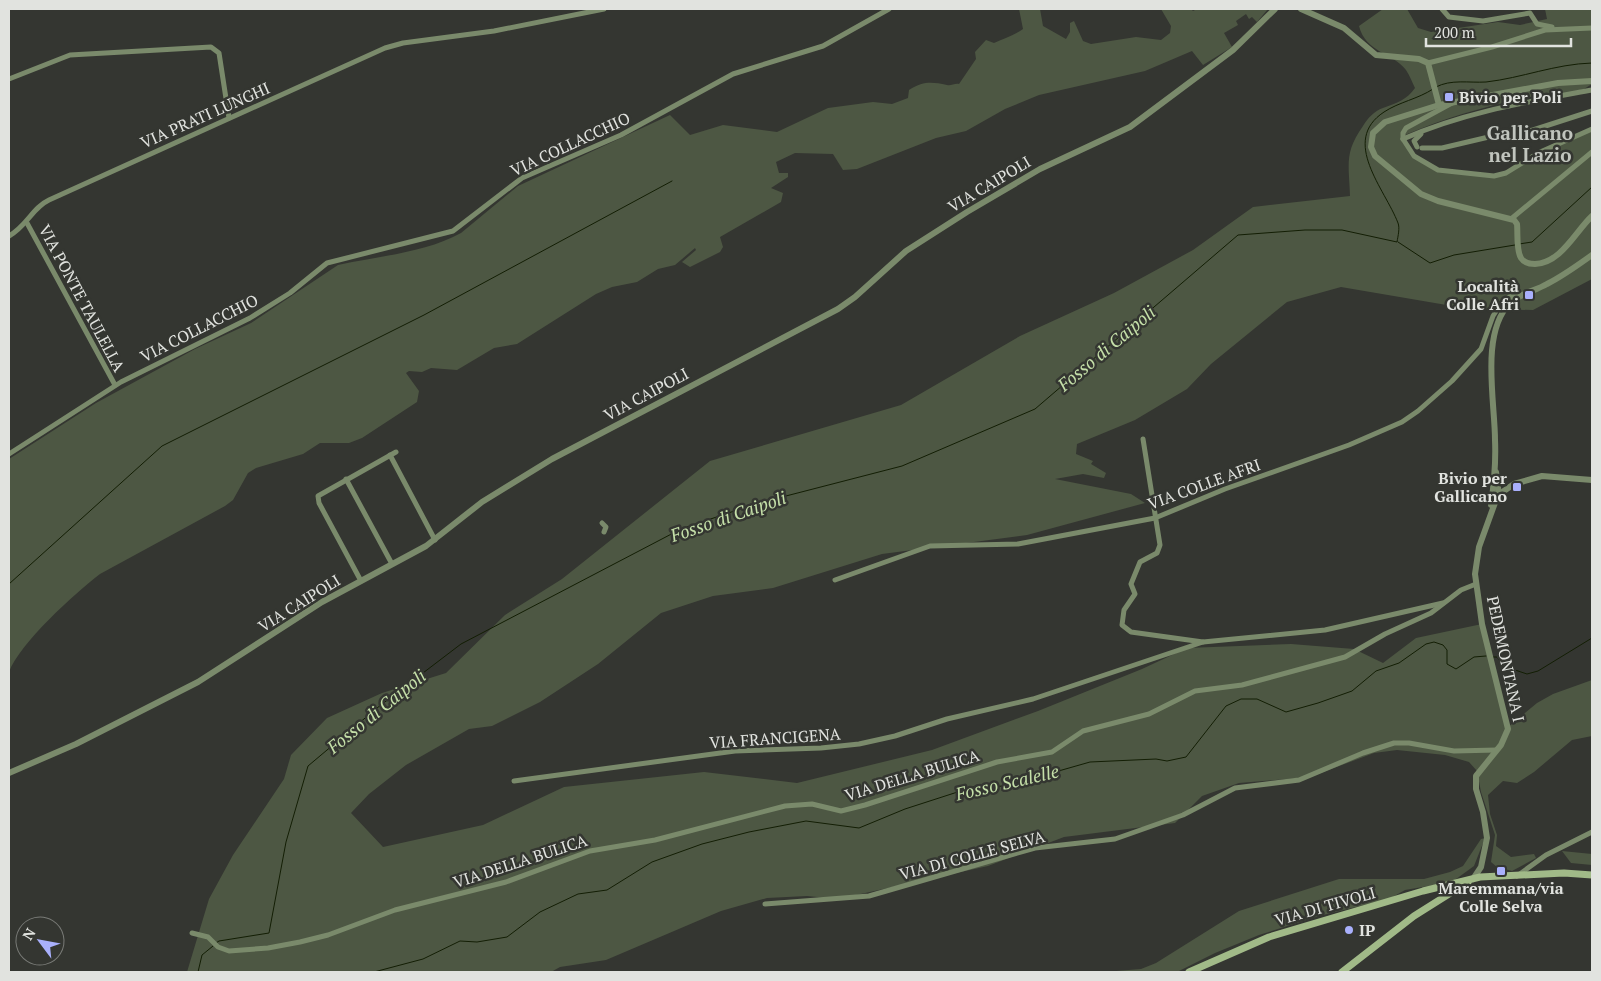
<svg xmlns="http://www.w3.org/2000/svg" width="1601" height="981" font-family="'PT Serif',serif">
<rect width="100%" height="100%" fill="#343631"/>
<g fill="#4d5743">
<path d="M1019,9H1040L1043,26L1066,39L1070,32V23L1074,21L1083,41L1091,44L1136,37L1161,40L1170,33L1171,26L1161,9H1191L1193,11L1197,9H1268L1257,22L1252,17L1249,19L1246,14L1236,21L1238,25L1224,33L1232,47L1203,65L1192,51L1145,71L1039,95L1005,109L966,131L936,138L857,169L843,170L833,154L795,153L776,162L779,173H788V177L771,188L783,193L781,202L720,237L723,247L720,252L690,267L682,262L696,250L695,248L675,265L658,269L637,282L612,287L596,294L517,344L494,348L457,370L431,368L422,372L409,371L406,373L419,391L417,402L362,438L349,443H320L303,454L256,468L248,473L233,500L225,506L100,574C74,594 20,643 9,672V459L96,403L195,349L251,323L338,265C378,256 425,253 461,233L518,186L670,115L690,135L723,125L777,132L828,108L873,102L892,104L908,98L909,90C924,81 931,82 947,85C951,86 955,83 959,84L976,59L975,52L986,40L994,43C1003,39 1015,35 1023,29Z"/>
<path d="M1383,9H1407L1418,28L1431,32L1498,22L1520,25L1547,19L1545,9H1592V84L1584,89L1560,95L1556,92C1504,101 1454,114 1405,135L1409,150L1438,170L1494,176L1592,129V279L1533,310L1470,309L1341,287L1287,302L1211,364L1187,389L1135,420L1077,444L1076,454L1093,461L1091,464L1106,473L1104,478L1083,474L1055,479L1131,494L1145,503L1027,535L882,554L773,588L713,596L661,613L598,664L540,702L492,726L469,729L406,765L369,794L351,813L383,847L483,825L564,787L704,772L797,783L932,750L1038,711L1142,669L1187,648L1291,644L1354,649L1383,663L1416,638L1482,624L1507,728L1537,703L1553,694L1592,680V736L1572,740L1534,772L1517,783L1503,781L1488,795L1490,814L1497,835L1496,846L1511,857L1534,854L1536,858L1512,871L1497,867L1491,862L1495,835L1481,792L1477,771L1469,762L1445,755L1397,750L1374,753L1310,777L1239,783L1202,796L1175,823L1064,837L988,866L838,899L807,896L767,898L721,911L606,960L560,967L551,972H187L209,899L233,855L284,779L291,755L327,718L382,693L446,673L505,615L562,579L710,461L901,405L1020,336L1114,293L1193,250L1253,207L1350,196C1349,164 1344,153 1363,126C1368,118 1374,111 1383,108C1396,103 1407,100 1415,88C1412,82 1410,76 1406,70C1392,52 1366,53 1359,26Z"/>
<polygon points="1485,838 1474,866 1452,882 1405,890 1389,899 1319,916 1259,935 1215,953 1177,972 1104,972 1141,969 1156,963 1239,911 1339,879 1424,879 1450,872 1463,866 1481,839"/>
<polygon points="1562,851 1592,854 1592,865 1571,863"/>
</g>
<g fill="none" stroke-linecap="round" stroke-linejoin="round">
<g stroke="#131e04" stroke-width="1">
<path d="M1436,87C1451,79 1469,83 1486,82C1522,78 1555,64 1592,63"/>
<polyline points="1398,242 1430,263 1454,255 1515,245"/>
<polyline points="1519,244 1532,242 1592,187"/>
<polyline points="9,584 162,446 424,315 672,181"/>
<polyline points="1493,657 1497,657 1503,666 1527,674 1538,671 1592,638"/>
<path d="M216,943L219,941L269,933L286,842L308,766L377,708L461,644L681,529L755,504L902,466L1035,409L1238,235L1305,230H1342L1397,242C1398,236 1400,228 1398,223C1385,189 1340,141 1384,112C1399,102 1418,99 1433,89"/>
<polyline points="198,972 202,955 213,946"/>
<polyline points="374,972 423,959 460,941 477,942 507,937 540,912 578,894 607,890 652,862 702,844 749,832 806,821 859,828 905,809 973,787 1006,786 1090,762 1156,759 1167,761 1186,757 1226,706 1241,699 1257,699 1286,712 1318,703 1352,691 1376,671 1399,663 1426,644 1434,642 1443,645 1447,650 1447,664 1456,669 1474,657 1486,656"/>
</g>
<g stroke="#7a8a6b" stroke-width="5">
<polyline points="1442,9 1449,17 1483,21 1530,13 1537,24 1552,27"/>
<polyline points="1428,63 1492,47 1545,30 1592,28"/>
<polyline points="9,79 70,55 211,47 219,53 229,118"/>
<polyline points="1403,139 1414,156 1438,170 1494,176 1506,173 1538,153 1592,129"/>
<path d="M1403,139C1464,112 1527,102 1592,90"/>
<polyline points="1403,139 1403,133 1406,128 1452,103"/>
<polyline points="1417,147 1414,141 1421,134"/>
<polyline points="1422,148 1442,148 1493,136 1533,130 1592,111"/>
<polyline points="1511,219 1592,152"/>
<polyline points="27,223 115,385"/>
<path d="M9,236C28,225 32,208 49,200L385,48L403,43L494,31L604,9"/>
<polyline points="1143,439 1160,545 1157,553 1140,562 1131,584 1135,594 1124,610 1122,625 1131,632 1203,642"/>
<polyline points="9,454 121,382 250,318 290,293 327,263 453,231 522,178 621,135 733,74 823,46 889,9"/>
<polyline points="390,455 435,540"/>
<polyline points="346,479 392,564"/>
<polyline points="602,523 606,527 604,532"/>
<polyline points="835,580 930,546 1018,544 1155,518 1225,489 1349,445 1402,422 1418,411 1452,381 1481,349 1493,316 1500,305 1509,297 1519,296"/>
<polyline points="361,581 319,503 318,496 396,452"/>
<polyline points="514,781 735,751 821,748 859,744 895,736 947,719 1033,699 1203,642 1325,630 1443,603"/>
<polyline points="1517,876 1546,855 1592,832"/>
<polyline points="765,904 869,896 1035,848 1115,839 1183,815 1235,788 1299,780 1363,753 1394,743 1409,743 1454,751 1497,750"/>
<polyline points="192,933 208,937 218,947 229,951 268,948 300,942 328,935 395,910 506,882 590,851 655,840 785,806 812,804 841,811 865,805 997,762 1052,752 1083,731 1149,714 1195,691 1242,685 1345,657 1385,634 1431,613 1461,590 1476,584"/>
</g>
<g stroke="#7a8a6b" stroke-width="6">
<polyline points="1301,9 1344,28 1376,55 1419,59 1428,63 1439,105"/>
<path d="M1592,81L1558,83L1439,105L1385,122L1373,133L1371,147L1375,156L1421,194L1438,201L1514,220L1517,224C1518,234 1516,250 1521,258C1524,263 1530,264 1535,264C1561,263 1575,232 1592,216"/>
<polyline points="1496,472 1499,495"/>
<path d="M1491,505C1494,484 1496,462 1495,440C1495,402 1480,333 1510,303C1521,293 1535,291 1547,284C1563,276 1578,265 1592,255"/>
<polyline points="9,773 76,744 198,682 322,602 426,546 482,502 552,459 838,309 855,297 906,251 967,212 1040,169 1130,127 1233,50 1275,9"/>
<polyline points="1473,879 1481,867 1487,838 1483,812 1476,789 1476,776 1501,745 1508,729 1482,624 1475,574 1479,547 1496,500 1501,493 1514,484 1542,476 1592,480"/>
</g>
<g stroke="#a1ba88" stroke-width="7">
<polyline points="1189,972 1269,937 1423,891 1480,877 1564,873 1592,875"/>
<polyline points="1342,972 1414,916 1468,882"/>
</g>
</g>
<g fill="#a9b0fc" stroke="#343631" stroke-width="2">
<rect x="1444" y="92" width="10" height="10" rx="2.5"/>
<rect x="1524" y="290" width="10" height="10" rx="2.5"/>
<rect x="1512" y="482" width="10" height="10" rx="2.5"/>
<rect x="1496" y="866" width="10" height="10" rx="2.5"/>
<circle cx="1349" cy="930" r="5"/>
</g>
<g text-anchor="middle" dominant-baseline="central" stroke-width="5" stroke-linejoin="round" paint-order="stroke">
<g font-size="16" font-weight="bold" fill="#e1e3df" stroke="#343631" text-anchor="start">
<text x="1459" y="97">Bivio per Poli</text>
<text x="1519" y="286" text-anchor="end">Località<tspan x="1519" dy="18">Colle Afri</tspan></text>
<text x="1507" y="478" text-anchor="end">Bivio per<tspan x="1507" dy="18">Gallicano</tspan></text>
<text x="1501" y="888" text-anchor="middle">Maremmana/via<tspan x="1501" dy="18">Colle Selva</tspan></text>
<text x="1359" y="930">IP</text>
</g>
<g font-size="16" fill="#e1e3df" stroke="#343631">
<text transform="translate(205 115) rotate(-24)">VIA PRATI LUNGHI</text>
<text transform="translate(570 144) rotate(-25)">VIA COLLACCHIO</text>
<text transform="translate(989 184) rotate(-31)">VIA CAIPOLI</text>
<text transform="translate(82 298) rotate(62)">VIA PONTE TAULELLA</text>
<text transform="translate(199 328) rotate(-27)">VIA COLLACCHIO</text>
<text transform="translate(646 394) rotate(-28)">VIA CAIPOLI</text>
<text transform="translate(1204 484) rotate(-20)">VIA COLLE AFRI</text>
<text transform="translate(299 603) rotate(-32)">VIA CAIPOLI</text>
<text transform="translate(1506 659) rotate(78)">PEDEMONTANA I</text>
<text transform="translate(775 738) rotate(-4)">VIA FRANCIGENA</text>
<text transform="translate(912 775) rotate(-17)">VIA DELLA BULICA</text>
<text transform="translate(972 855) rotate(-15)">VIA DI COLLE SELVA</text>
<text transform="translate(520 861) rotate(-18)">VIA DELLA BULICA</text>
<text transform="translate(1325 906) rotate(-16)">VIA DI TIVOLI</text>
</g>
<g font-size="18" font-style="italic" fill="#c5e0a9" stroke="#343631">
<text transform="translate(1106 348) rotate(-40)">Fosso di Caipoli</text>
<text transform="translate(728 516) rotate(-19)">Fosso di Caipoli</text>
<text transform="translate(376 711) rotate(-39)">Fosso di Caipoli</text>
<text transform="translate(1007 782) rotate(-13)">Fosso Scalelle</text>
</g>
<g font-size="19" font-weight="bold" fill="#c1c5be" stroke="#343631">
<text x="1530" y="132">Gallicano<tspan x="1530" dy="22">nel Lazio</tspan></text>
</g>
</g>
<rect width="1601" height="981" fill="none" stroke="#e1e3df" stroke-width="20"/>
<g transform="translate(40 941) rotate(302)"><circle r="24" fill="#343631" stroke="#797b77"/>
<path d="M0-4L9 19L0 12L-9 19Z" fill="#a9b0fc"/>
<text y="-8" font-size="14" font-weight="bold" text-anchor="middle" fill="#e1e3df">N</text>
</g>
<path d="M1426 38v8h145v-8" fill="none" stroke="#e1e3df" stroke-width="2.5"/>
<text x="1434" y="38" font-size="15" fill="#e1e3df" stroke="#343631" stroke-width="4" paint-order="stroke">200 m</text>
</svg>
